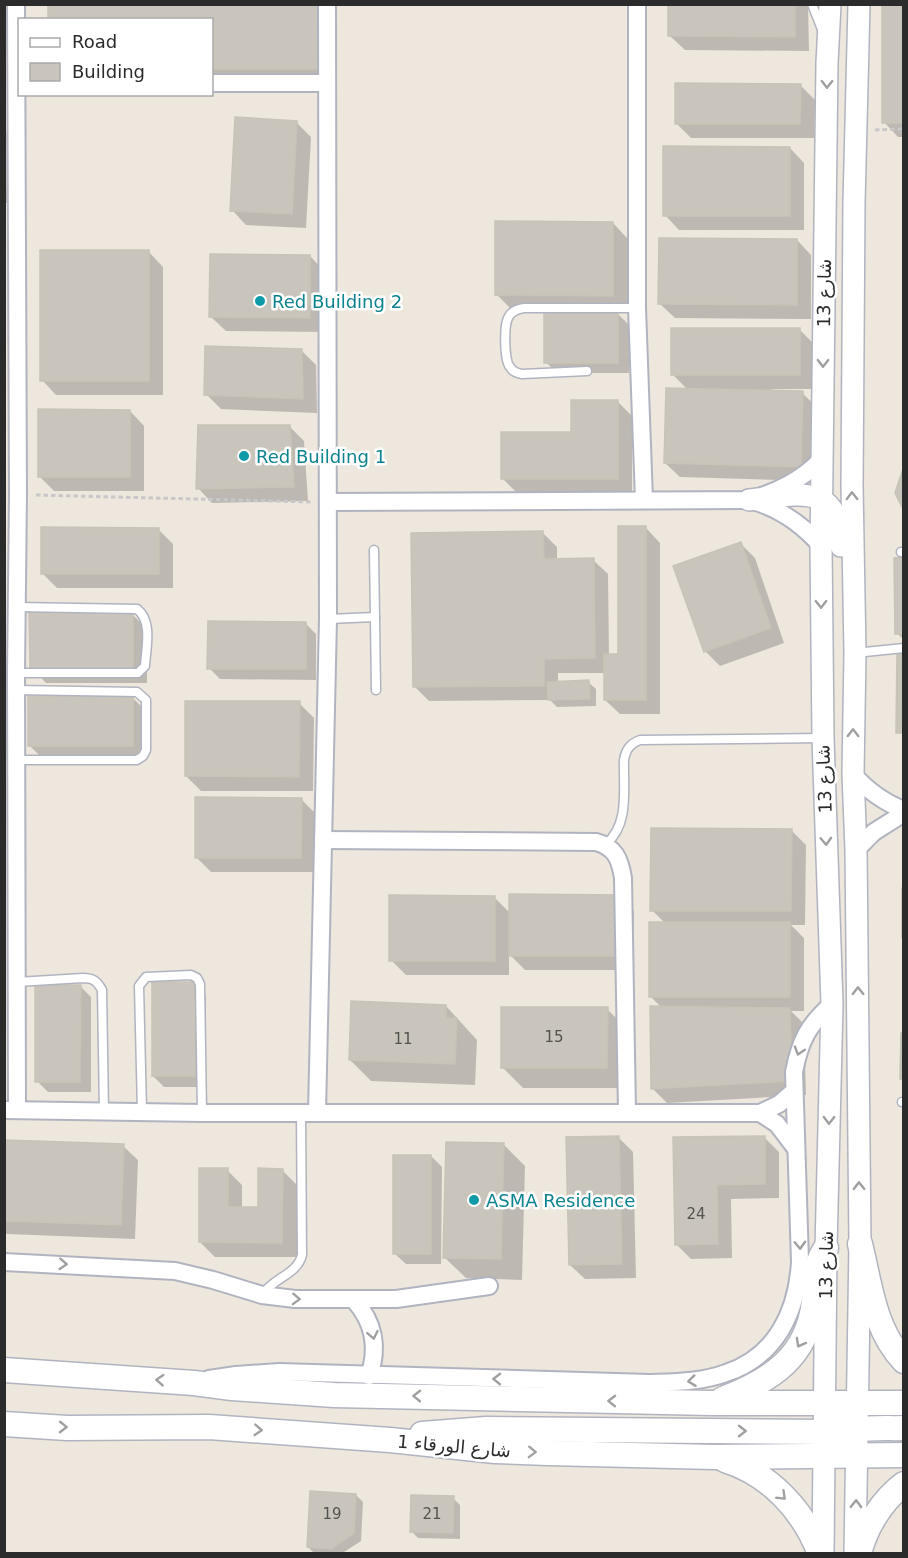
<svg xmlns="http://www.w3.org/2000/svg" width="908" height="1558" font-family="'DejaVu Sans',Vazirmatn,sans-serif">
<rect width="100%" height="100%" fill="#ede7de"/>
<g fill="#0003">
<polygon points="333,4 333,83 212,83 212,20"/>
<polygon points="670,4 808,4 809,51 685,50 670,36"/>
<polygon points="904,4 904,137 898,137 884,122"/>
<polygon points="800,85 815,100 814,138 691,138 676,123"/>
<polygon points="296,122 311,137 306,228 246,225 232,210"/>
<polygon points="4,134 10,134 25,148 25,203 4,203"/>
<polygon points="790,148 804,163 804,230 679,230 665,215"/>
<polygon points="613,223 627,238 627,310 511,309 497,295"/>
<polygon points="797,240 811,255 811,319 675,318 660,304"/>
<polygon points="149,252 163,267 163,395 56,395 42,380"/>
<polygon points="310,256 324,271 324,332 226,331 211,317"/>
<polygon points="618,314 629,325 629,373 557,373 546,362"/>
<polygon points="800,330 814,344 814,389 772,389 772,392 802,393 817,407 815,481 680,477 665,463 688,390 672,374"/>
<polygon points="301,350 316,365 317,413 221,409 206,394"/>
<polygon points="618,402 632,416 632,493 517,493 502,478"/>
<polygon points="130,411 144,426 144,491 54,491 39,476"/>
<polygon points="290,427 304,441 308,501 212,503 198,488"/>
<polygon points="646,528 660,543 660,714 620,714 605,700 605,673 558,673 558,683 588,682 596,689 596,706 557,707 550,700 429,701 415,687 543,533 557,547 557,560 593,560 608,574 609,656 619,656"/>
<polygon points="158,529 173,544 173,588 57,588 42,573"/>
<polygon points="740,543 755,558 784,643 720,666 705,651"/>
<polygon points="904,559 904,640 897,633"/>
<polygon points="132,614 147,629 147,683 46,683 32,668"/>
<polygon points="305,623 316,634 316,680 220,679 209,668"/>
<polygon points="132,697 147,712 147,760 44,760 29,745"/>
<polygon points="299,703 314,718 313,791 201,791 186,776"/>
<polygon points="301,799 316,814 315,872 211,872 196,857"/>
<polygon points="791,830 806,845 805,925 791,925 804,938 804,1011 791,1011 804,1024 806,1095 667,1103 652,1088 662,1008 650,996 665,923 652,910"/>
<polygon points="619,896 634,911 634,970 525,970 509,954 509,975 406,975 391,960 494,897 510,913"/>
<polygon points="195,984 206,995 206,1087 164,1087 153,1076"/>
<polygon points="80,986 91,997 91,1092 48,1092 37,1081"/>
<polygon points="446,1006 477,1040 475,1085 371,1081 350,1060"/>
<polygon points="607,1009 628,1030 628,1088 523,1088 502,1067"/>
<polygon points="618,1137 633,1152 636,1278 585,1279 570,1265"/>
<polygon points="764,1137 779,1152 779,1198 731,1199 732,1258 691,1259 676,1244 675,1139"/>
<polygon points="4,1141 123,1146 138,1160 135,1239 7,1234 4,1232"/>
<polygon points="504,1145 525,1166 522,1280 466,1278 444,1257"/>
<polygon points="431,1156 442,1167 441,1264 406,1264 394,1253"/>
<polygon points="227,1170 242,1185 242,1208 260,1208 282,1170 297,1185 297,1257 215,1257 200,1242"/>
<polygon points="356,1495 363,1502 361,1541 341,1554 315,1554 308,1547"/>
<polygon points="453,1498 460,1505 460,1539 418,1538 411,1531"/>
</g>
<g fill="#c9c5bc" stroke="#c8c3b7" stroke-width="1.5">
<polygon points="48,4 319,4 319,69 212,69 212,20 48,20"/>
<polygon points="668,4 795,4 795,37 668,36"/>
<rect x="882" y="4" width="22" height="119"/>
<polygon points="675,83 801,84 800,124 675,124"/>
<polygon points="235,117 297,121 292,214 230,211"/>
<rect x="4" y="132" width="7" height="57"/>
<polygon points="663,146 790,147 790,216 663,216"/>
<polygon points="495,221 613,222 613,296 495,295"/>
<polygon points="659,238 797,239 797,305 658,304"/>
<rect x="40" y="250" width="109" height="131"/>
<polygon points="210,254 310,255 310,318 209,317"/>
<polygon points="544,312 618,313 618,363 544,363"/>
<rect x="671" y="328" width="129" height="47"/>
<polygon points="205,346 302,349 303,399 204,395"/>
<polygon points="666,388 803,391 801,467 664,463"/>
<polygon points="571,400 618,400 618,479 501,479 501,432 571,432"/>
<polygon points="38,409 130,410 130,477 38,477"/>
<polygon points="198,425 290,425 294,487 196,489"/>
<polygon points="904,466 904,511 895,493"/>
<polygon points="618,526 646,526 646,700 604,700 604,654 618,654"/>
<polygon points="41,527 159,528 159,574 41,574"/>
<polygon points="543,531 544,559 594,558 595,658 544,659 544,686 413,687 411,533"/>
<polygon points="741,542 771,628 704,652 673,566"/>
<polygon points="904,557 904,634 895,634 894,558"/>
<polygon points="29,612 133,612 133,669 30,668"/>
<polygon points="208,621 306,622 306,669 207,669"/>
<polygon points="897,650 904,650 904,733 896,733"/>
<polygon points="589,680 590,699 548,700 547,682"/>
<rect x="28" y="696" width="105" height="50"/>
<polygon points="185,701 300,701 299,777 185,776"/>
<polygon points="195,797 302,798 301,858 195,858"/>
<polygon points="651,828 792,829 791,911 650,911"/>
<rect x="902" y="888" width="2" height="50"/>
<polygon points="509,894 620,895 620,956 509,956"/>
<polygon points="389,895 495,896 495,961 389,961"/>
<rect x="649" y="922" width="141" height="75"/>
<rect x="152" y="982" width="43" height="94"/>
<polygon points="35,985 81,985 80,1082 35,1082"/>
<polygon points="351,1001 446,1005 446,1018 457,1018 455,1064 349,1060"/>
<polygon points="650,1006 790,1008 792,1081 651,1089"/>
<polygon points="501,1007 608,1007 607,1068 501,1068"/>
<polygon points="901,1033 904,1033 904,1079 900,1079"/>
<polygon points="619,1136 622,1264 569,1265 566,1137"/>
<polygon points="765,1136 765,1184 717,1185 718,1244 675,1245 673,1137"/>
<polygon points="4,1140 124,1144 121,1225 4,1221"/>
<polygon points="446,1142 504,1143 501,1259 443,1258"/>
<rect x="393" y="1155" width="38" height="99"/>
<polygon points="199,1168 228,1168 228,1207 258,1207 258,1168 283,1169 282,1243 199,1242"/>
<polygon points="310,1491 356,1494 354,1533 331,1549 307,1547"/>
<polygon points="411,1495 454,1496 453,1533 410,1532"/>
</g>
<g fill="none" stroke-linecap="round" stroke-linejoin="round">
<defs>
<g id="service">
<polyline points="812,4 823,32"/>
<path d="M587,371L522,374C517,373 513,372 510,367C504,360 504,326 508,318C511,311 517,309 524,308H637"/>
<polyline points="374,550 376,690"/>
<polyline points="901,552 904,552"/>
<polyline points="328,619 375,617"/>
<polyline points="855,653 904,648"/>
<path d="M16,673H138L145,666C146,648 153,621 137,609L17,607"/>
<polyline points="16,690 137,692 146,700 146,750 143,756 137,760 17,760"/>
<path d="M606,844C630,824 623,788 624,760C626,749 630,744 640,740L822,738"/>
<path d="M17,982L83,978C93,978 97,981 102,990L104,1112"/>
<polyline points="902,1102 904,1102"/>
<polyline points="142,1112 139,986 146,977 191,975 197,978 200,984 202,1113"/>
<path d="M262,1295C274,1277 297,1275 302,1255L301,1112"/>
</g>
<g id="minor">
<polyline points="16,4 18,494 16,673 17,1110"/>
<polyline points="637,4 637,308 644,500"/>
<polyline points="212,83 326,83"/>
<path d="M753,501C780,509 802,524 821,546"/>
<path d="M328,502L749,500C777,492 800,481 821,460"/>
<path d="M853,774C867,790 883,802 904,810"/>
<path d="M323,840L596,842C615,847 620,859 623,878L627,1112"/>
<polyline points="856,850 874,832 904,813"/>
<polyline points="4,1110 202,1113 760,1113 779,1104 794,1091"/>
<polyline points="317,1113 328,619 327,4"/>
<polyline points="760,1113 777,1124 796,1149"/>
<polyline points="4,1262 175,1271 213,1280 262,1295 295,1299 396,1299 489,1286"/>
<path d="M354,1300C374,1322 379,1347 369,1376"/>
<path d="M209,1379L236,1375L279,1372L649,1383C675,1382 702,1382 726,1373C777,1356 797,1311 800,1262L794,1072C800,1041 808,1025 832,1004"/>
</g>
<g id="tertiary">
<path d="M749,500C797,495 839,480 841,546"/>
<polyline points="823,1554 826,1248 832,1004 823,738 821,546 827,63 830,4"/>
<polyline points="855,1554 860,1244 856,850 853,774 855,653 852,485 854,203 859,4"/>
</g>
<g id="secondary">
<path d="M860,1244C870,1284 874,1330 904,1361"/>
<polyline points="4,1370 194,1383 232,1388 334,1395 712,1403 904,1403"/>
<path d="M723,1399C771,1380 807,1358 814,1302C816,1282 814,1265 826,1248"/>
<polyline points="4,1424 67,1428 209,1427 390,1440 495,1451 548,1453 714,1457 904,1455"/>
<polyline points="422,1434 486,1429 824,1432 844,1422 858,1404"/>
<path d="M830,1443C848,1424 880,1429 904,1428"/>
<path d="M725,1460C770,1474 804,1511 820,1554"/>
<path d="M859,1554C865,1528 882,1500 904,1484"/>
</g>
</defs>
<use href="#service" stroke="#b1b4bf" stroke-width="11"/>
<use href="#minor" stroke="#b1b4bf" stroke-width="20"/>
<use href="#tertiary" stroke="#b1b4bf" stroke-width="24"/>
<use href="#secondary" stroke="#b1b4bf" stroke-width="27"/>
<g stroke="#c8c8c8" stroke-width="3" stroke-dasharray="4.5 3" stroke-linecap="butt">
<polyline points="875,130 904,129"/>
<polyline points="36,495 312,502"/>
</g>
<use href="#service" stroke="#fff" stroke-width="8"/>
<use href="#minor" stroke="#fff" stroke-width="16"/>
<use href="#tertiary" stroke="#fff" stroke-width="21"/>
<use href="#secondary" stroke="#fff" stroke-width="24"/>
</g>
<defs><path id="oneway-chevron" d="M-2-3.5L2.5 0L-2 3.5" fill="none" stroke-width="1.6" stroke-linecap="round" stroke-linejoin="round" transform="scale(1.5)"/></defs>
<g stroke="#a0a0a0">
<use href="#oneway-chevron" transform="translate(827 84) rotate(91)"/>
<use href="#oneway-chevron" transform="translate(823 363) rotate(91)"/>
<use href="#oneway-chevron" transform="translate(852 496) rotate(-91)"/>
<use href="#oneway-chevron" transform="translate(821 604) rotate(89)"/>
<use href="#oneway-chevron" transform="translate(853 733) rotate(-90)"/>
<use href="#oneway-chevron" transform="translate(826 841) rotate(88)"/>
<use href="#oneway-chevron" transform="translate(858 991) rotate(-91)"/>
<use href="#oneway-chevron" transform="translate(799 1051) rotate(107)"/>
<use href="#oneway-chevron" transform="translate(829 1120) rotate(91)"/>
<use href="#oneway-chevron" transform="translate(859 1186) rotate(-91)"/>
<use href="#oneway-chevron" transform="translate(800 1245) rotate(88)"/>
<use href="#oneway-chevron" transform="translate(63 1264) rotate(4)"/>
<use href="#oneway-chevron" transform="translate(296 1299) rotate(2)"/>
<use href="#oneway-chevron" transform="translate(373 1335) rotate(79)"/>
<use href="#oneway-chevron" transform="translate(800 1343) rotate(119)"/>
<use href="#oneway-chevron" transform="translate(497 1379) rotate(-179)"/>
<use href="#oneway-chevron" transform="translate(160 1380) rotate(-176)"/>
<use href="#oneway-chevron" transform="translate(692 1381) rotate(173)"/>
<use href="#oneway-chevron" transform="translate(417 1396) rotate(-179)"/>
<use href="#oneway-chevron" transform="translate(612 1401) rotate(-179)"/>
<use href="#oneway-chevron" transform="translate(63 1427) rotate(1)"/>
<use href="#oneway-chevron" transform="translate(258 1430) rotate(4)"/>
<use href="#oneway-chevron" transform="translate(742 1431)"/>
<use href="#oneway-chevron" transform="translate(532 1452) rotate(2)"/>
<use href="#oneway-chevron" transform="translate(782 1496) rotate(44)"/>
<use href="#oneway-chevron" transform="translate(856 1504) rotate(-89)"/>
</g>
<g fill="#0f9aa8" stroke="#fff" stroke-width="2">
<circle cx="260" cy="301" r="6"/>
<circle cx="244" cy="456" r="6"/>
<circle cx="474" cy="1200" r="6"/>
</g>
<g text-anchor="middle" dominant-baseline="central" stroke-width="5" stroke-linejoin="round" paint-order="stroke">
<g font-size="15" fill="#52524f">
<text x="554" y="1037">15</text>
<text x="403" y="1039">11</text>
<text x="696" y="1214">24</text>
<text x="332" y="1514">19</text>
<text x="432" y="1514">21</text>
</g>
<g font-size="18" fill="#2b2b2b" stroke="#fff">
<text transform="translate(824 293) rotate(-89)">شارع 13</text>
<text transform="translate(824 779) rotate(-92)">شارع 13</text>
<text transform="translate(826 1265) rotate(-89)">شارع 13</text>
<text transform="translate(454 1446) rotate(5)">شارع الورقاء 1</text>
</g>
<g font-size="18" fill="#0d838f" stroke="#fff" text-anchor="start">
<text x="272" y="301">Red Building 2</text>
<text x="256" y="456">Red Building 1</text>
<text x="486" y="1200">ASMA Residence</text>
</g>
</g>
<rect width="908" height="1558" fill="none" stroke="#2b2b2b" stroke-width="12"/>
<rect x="18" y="18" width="195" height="78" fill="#ffffff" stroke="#aaaaaa" stroke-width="1.5"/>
<rect x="30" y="38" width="30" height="9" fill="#ffffff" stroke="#aaaaaa" stroke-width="1.5"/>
<text x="72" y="48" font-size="18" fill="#2b2b2b">Road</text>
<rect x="30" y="63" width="30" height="18" fill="#c9c5bc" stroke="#aaaaaa" stroke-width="1.5"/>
<text x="72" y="78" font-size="18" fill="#2b2b2b">Building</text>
</svg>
